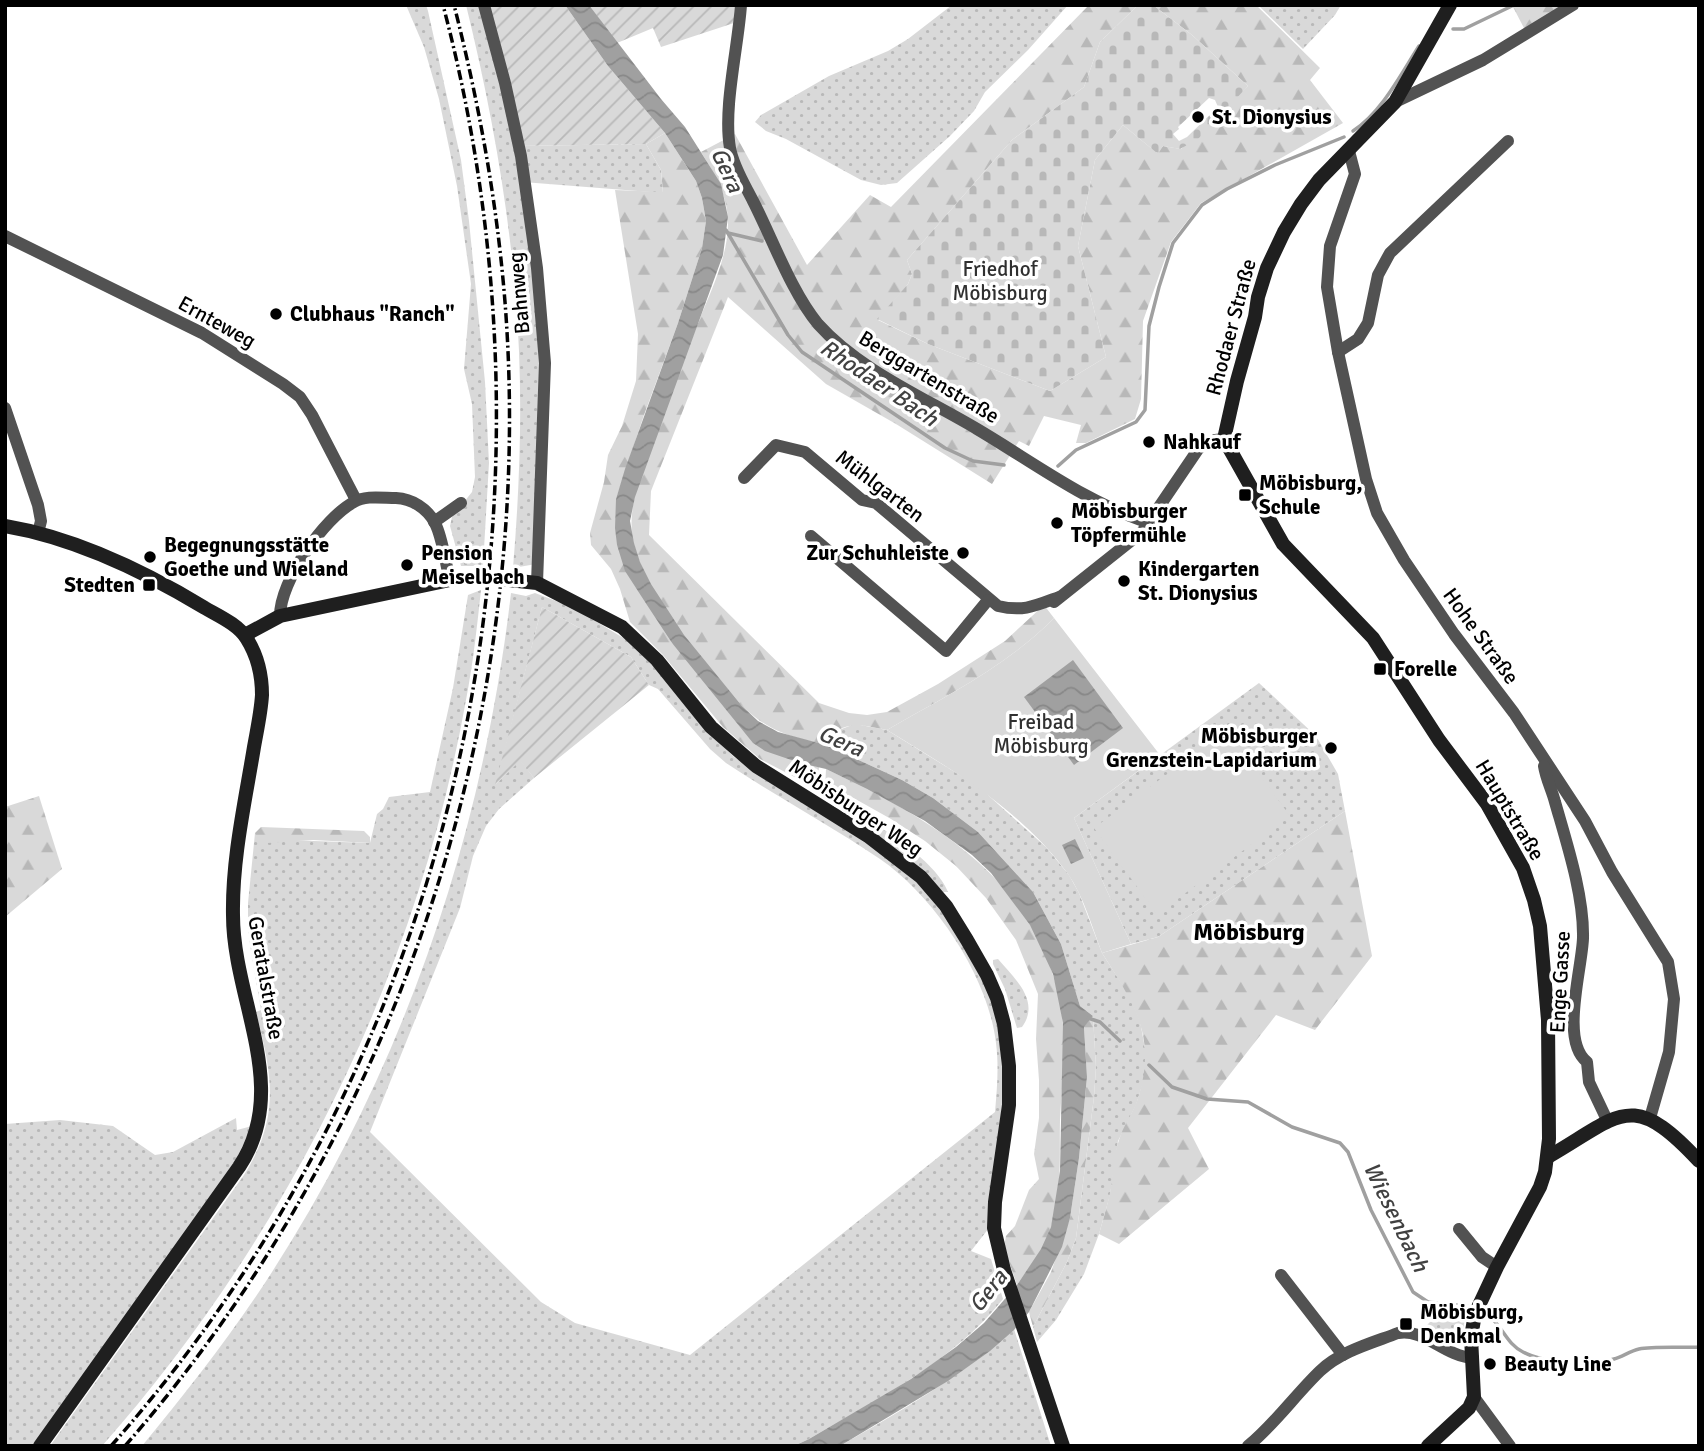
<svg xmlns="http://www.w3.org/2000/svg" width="1704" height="1451" font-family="Signika,sans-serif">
<defs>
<pattern id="grass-dots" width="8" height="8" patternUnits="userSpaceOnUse" patternTransform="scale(1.75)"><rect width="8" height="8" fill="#d9d9d9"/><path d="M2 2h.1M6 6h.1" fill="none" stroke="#b8b8b8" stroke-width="1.8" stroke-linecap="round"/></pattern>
<pattern id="forest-firs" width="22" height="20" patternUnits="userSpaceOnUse" patternTransform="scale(1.75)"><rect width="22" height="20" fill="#d9d9d9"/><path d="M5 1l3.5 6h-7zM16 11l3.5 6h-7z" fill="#b8b8b8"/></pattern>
<pattern id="cemetery-stones" width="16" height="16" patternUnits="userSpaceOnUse" patternTransform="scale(1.75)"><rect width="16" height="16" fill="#d9d9d9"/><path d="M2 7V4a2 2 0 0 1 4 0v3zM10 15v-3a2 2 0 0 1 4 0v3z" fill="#b8b8b8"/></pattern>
<pattern id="garden-furrows" width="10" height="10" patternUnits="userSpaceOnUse" patternTransform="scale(1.75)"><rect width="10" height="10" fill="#d9d9d9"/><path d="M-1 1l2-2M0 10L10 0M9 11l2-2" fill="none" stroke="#b8b8b8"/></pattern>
<pattern id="water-waves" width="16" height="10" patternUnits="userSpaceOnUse" patternTransform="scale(1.75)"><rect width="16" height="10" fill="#a0a0a0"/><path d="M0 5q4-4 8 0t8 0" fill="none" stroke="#888"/></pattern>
</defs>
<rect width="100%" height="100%" fill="#fff"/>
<g fill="url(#grass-dots)" fill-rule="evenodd">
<polygon points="406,5 426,5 428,11 461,160 469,221 485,382 489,463 483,566 461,566 450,526 452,517 472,492 475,477 472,404 464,369 471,284 457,186 439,99 424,47"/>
<path d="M466,5H481L516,146L646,144L661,170L663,193L523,182L542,363L536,564L513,568C519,496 522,424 519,351C514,234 494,119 466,5Z"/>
<polygon points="952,5 1068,5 1028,50 985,92 974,111 950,136 897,183 881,185 861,180 786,139 766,131 755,122 761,115 829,76 888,51 908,39"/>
<polygon points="1258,5 1341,5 1335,15 1303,49"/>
<path d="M481,590C477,627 473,664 466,700C417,975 287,1237 102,1446H50L244,1175C281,1116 272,1075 256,1012L261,1010L248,933V903L255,833L258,839L370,843L377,814L383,809L389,797L430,792L453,688L468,595Z"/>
<path d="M511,593L526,596L535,593L572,607L635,645L713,736L734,757L865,840L917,881L942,910L982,977L992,1000L998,1025L1004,1086L989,1228L971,1251L991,1259L1003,1299C953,1362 877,1399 809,1439L794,1446H142C188,1390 233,1333 272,1272C404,1067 483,834 511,593ZM542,607L631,657L649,685L658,689L710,749L726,763C777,797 830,825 880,859C935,897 988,976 996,1043C999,1067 997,1089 995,1112L690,1355L575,1323L541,1302L370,1132L460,908L473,856L486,826L499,809L534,778L520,760L496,784Z"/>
<polygon points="1259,683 1316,736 1338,774 1345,811 1158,937 1131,944 1074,818"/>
<polygon points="855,724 887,730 979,787 1046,847 1069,875 1079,893 1102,953 1129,995 1140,1021 1146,1054 1146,1073 1136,1105 1118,1141 1110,1195 1099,1234 1084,1274 1056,1320 1037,1342 1033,1327 1067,1262 1076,1238 1094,1097 1096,1067 1093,1016 1080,1006 1061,944 1033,892 978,832 933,798 902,780 826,745 824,740 836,731"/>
<path d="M843,811C873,817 938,863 948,892H943L906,857Z"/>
<path d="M998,959C1014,978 1041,1001 1022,1027L1017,1028L1005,989L993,964V960Z"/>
<polygon points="236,1118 237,1130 252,1126 234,1164 32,1446 5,1446 5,1124 60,1120 113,1126 155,1155 173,1152"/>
<polygon points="1465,1318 1461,1342 1454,1345 1428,1329 1427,1325 1430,1322"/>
<path d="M1014,1329L1051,1446H840C901,1411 962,1376 1014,1329Z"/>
</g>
<g fill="url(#forest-firs)">
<path d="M1089,5H1138L1100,42L1084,87L1012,140L907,260L912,274L908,284L878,320L928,344L1050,391L1106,357L1078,246L1095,160L1123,125L1157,153L1163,146L1181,149L1248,86L1192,35L1153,5H1256L1320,68L1310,80L1343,123L1201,203L1171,242L1143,321L1141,399L1135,419L1086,443H1076L1081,425L1044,416L1029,446L1019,441L992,484L896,424L826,384L728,297L651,491L649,535L819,703L849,713L867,715L887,712L938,684L1005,641L1044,605L1054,618C1006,667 946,696 887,730C860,725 849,720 826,738V745C789,736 771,733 742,706C703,657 650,606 634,544C626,511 639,481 650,451C664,411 679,371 695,331C708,296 729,258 728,220C727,194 714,173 701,152L735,134L807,265L870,195L891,207Z"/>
<polygon points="1512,5 1563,5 1525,30"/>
<polygon points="665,133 696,181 702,198 706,221 702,248 678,323 644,415 616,499 617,545 672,643 800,763 819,767 818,781 808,784 760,759 723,727 663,655 630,622 620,589 611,569 591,545 590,533 604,482 608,455 622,426 636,381 638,334 615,190 663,192 661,170 646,144"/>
<path d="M826,769C928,817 1034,877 1059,998C1068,1037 1062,1080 1060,1120C1059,1163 1064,1210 1041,1250C1034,1262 1025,1273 1017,1285L1004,1247L1006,1236L1015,1226L1029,1190L1039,1179L1034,1154L1039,1118V1080L1036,1039L1038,994L1016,940L986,898L956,866L925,841L891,819L850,796L825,790Z"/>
<polygon points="39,796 62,869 5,917 5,807"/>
<path d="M1345,811L1372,956L1315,1030L1276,1015L1188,1128L1209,1169L1119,1244L1099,1234C1103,1220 1107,1206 1110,1193C1113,1176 1113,1156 1119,1140C1123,1126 1132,1115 1137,1101C1158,1038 1135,1005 1102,953L1158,937Z"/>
<polygon points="261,827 364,831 370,837 370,843 313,840 267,843 257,839 255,833"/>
<polygon points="1093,1016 1096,1067 1094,1097 1076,1238 1067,1262 1033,1327 1029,1312 1051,1272 1070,1218 1079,1158 1087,1077 1084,1026"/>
</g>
<path fill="url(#cemetery-stones)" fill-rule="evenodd" d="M1138,5H1153L1192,35L1248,86L1198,139L1180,149L1163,146L1158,154L1123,125L1095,160L1078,246L1106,357L1050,391L928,344L877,319L908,284L912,274L907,260L1012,140L1084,87L1100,42ZM1209,98L1215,100L1218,107L1187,137L1179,141L1173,134L1179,129L1178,127Z"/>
<g fill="#d9d9d9">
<path d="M1054,618L1160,755L1074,818L1131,944L1102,953C1092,927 1084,897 1068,874C1023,811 951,769 887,730C946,696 1006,667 1054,618Z"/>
<polygon points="1227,730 1290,816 1157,914 1094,828"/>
</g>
<g fill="url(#garden-furrows)">
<polygon points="481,5 565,5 608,66 665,133 646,144 516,146"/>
<polygon points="589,5 735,5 734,23 661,47 653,28 617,43"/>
<polygon points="542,607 631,657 649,685 534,778 520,761 495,785"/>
</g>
<g fill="url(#water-waves)">
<polygon points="565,5 589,5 661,99 685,127 721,184 728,217 723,255 635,497 630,521 634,543 640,562 651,584 684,635 742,706 758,721 778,732 826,745 902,780 933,798 978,832 1033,892 1061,944 1080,1006 1093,1016 1084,1027 1087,1077 1079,1158 1070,1218 1062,1247 1029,1312 1014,1330 990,1351 948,1381 840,1446 794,1446 809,1439 911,1379 956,1347 984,1323 1017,1285 1041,1249 1051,1227 1060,1171 1063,1023 1053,974 1030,925 991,873 972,855 925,821 867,789 826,769 800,763 765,751 753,743 672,643 647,605 625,571 617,545 615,528 616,499 625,469 678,323 702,248 706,221 702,198 696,181 665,133 608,66"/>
<polygon points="1073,660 1123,728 1074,765 1024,697"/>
<polygon points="1075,839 1084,858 1071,864 1062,845"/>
</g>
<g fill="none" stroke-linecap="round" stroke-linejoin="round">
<g stroke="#a0a0a0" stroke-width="3.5">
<polyline points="1453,29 1464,29 1514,5"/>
<path d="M1353,131C1382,112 1401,74 1419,46"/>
<polyline points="726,230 788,335 802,352 945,448 973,461 1004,465"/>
<polyline points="728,233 762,241"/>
<polyline points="1058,466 1076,450 1136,422 1145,410 1149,326 1159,287 1173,243 1202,205 1227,189 1275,165 1344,137"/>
<polyline points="1088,1018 1100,1022 1120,1041"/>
<polyline points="1149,1065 1172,1087 1207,1099 1248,1102 1292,1127 1340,1143 1348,1152 1371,1210 1413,1292 1428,1302 1466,1306 1474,1309"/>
<path d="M1481,1312C1501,1319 1504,1343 1523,1352C1543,1363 1592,1366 1614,1359C1622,1357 1630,1351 1639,1349C1654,1346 1682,1348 1699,1347"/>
</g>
<g stroke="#525252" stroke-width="12">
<polyline points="484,5 505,83 521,156 537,268 545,363 537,583"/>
<path d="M741,5C738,48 723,108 730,148C733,166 745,185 753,201C772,238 792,293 818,324C859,370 925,398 977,429C1033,462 1088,504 1150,523"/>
<polyline points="1395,102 1483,60 1573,5"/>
<polyline points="1349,151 1355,174 1330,246 1327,287 1338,352 1366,479 1377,513 1404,560 1454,634 1514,713 1585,821 1612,872 1668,962 1674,999 1669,1052 1650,1118"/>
<polyline points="5,236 202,333 283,384 300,397 312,415 356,500"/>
<polyline points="1338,352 1358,339 1368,323 1378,275 1390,253 1508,141"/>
<polyline points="5,408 38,505 41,521 38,533"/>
<path d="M744,478L776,445L805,452L862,500L876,503L998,606C1023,612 1035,606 1059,597"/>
<polyline points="434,522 461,503"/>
<polyline points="811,536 946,651 988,600"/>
<polyline points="1054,602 1142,532 1199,448 1215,440 1224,439"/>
<path d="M280,616C280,581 324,518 354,502C365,495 383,498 396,498C412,499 427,508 435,523C443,539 445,562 450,580"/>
<path d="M1544,766C1546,779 1552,790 1555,802C1567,844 1584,896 1583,938C1582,969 1560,1041 1587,1062L1589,1082L1607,1120"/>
<polyline points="1459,1229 1482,1257 1497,1267"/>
<polyline points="1281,1275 1343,1355"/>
<polyline points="1474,1397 1510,1446"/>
<path d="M1248,1446C1275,1424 1295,1395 1320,1371C1341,1351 1372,1343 1398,1333C1424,1328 1444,1356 1473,1358"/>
</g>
<g stroke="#1f1f1f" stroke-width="14">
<path d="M5,526C76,538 144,571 205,608C219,616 239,625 247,639C257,655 262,676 262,695C261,712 257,730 254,747C245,802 232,859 233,915C233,1000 292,1088 239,1167L40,1446"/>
<polyline points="245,635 280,616 450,580 482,577 537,583 622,627 657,660 711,727 756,766 868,836 921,877 946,906 967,940 987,975 997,998 1004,1024 1009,1066 1009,1105 995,1202 994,1228 1004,1270 1063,1446"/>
<path d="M1548,1157C1621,1115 1631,1088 1699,1161"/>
<polyline points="1428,1446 1469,1408 1474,1397 1471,1337 1475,1314 1497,1267 1540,1187 1545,1172 1549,1139 1548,1020 1540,926 1534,900 1523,868 1487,804 1439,740 1373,638 1283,544 1224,439 1237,381 1255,317 1258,297 1267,268 1284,232 1301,204 1319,180 1395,102 1450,5"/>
</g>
<g stroke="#000" stroke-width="3.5" stroke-dasharray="10 3.5 2 3.5" stroke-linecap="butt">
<path d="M111,1446C459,1054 576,509 443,5"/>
<path d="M125,1446C397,1135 537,714 505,302C497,202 479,103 454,5"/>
</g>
</g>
<g fill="#000" stroke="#fff" stroke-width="2.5">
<circle cx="1198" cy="117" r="7"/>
<circle cx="276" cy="314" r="7"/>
<circle cx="1149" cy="442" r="7"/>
<rect x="1238" y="488" width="14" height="14" rx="3.5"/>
<circle cx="1057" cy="523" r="7"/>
<circle cx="963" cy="553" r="7"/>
<circle cx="150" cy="557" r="7"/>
<circle cx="407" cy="565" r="7"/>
<circle cx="1124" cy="581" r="7"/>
<rect x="142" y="578" width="14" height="14" rx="3.5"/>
<rect x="1373" y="662" width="14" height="14" rx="3.5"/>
<circle cx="1331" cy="748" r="7"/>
<rect x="1399" y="1317" width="14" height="14" rx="3.5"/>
<circle cx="1490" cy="1364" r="7"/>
</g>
<g text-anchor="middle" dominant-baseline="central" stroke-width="7" stroke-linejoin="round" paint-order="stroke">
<g font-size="21" font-weight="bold" fill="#000" stroke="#fff" text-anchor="start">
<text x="1212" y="117">St. Dionysius</text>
<text x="290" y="314">Clubhaus "Ranch"</text>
<text x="1163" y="442">Nahkauf</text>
<text x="1259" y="483">Möbisburg,<tspan x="1259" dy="24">Schule</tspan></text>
<text x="1071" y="511">Möbisburger<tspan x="1071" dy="24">Töpfermühle</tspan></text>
<text x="164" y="545">Begegnungsstätte<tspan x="164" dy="24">Goethe und Wieland</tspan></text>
<text x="421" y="553">Pension<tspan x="421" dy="24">Meiselbach</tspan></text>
<text x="949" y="553" text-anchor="end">Zur Schuhleiste</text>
<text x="1138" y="569">Kindergarten<tspan x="1138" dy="24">St. Dionysius</tspan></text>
<text x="135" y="585" text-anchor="end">Stedten</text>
<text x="1394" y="669">Forelle</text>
<text x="1317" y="736" text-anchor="end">Möbisburger<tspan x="1317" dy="24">Grenzstein-Lapidarium</tspan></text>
<text x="1420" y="1312">Möbisburg,<tspan x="1420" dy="24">Denkmal</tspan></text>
<text x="1504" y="1364">Beauty Line</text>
</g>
<g font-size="21" fill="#303030" stroke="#fff">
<text x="1000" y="269">Friedhof<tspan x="1000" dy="24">Möbisburg</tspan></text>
<text x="1041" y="722">Freibad<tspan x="1041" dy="24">Möbisburg</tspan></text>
</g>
<g font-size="21" fill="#000" stroke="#fff">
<text transform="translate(519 293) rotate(-95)">Bahnweg</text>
<text transform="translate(217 322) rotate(29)">Ernteweg</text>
<text transform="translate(1231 327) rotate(-75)">Rhodaer Straße</text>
<text transform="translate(929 377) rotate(31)">Berggartenstraße</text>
<text transform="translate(880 486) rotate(37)">Mühlgarten</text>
<text transform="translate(1481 636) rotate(54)">Hohe Straße</text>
<text transform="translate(856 808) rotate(34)">Möbisburger Weg</text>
<text transform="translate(1510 810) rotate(59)">Hauptstraße</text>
<text transform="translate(266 978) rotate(80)">Geratalstraße</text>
<text transform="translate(1560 982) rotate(-87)">Enge Gasse</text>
</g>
<g font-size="23" font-style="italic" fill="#414141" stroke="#fff">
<text transform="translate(727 170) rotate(65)">Gera</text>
<text transform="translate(879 383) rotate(34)">Rhodaer Bach</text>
<text transform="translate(841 741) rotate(23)">Gera</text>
<text transform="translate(1396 1217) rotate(64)">Wiesenbach</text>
<text transform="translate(988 1291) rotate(-52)">Gera</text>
</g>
<g font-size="24" font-weight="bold" fill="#000" stroke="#fff">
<text x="1249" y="932">Möbisburg</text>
</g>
</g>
<rect width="1704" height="1451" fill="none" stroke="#000000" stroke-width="14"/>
</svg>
